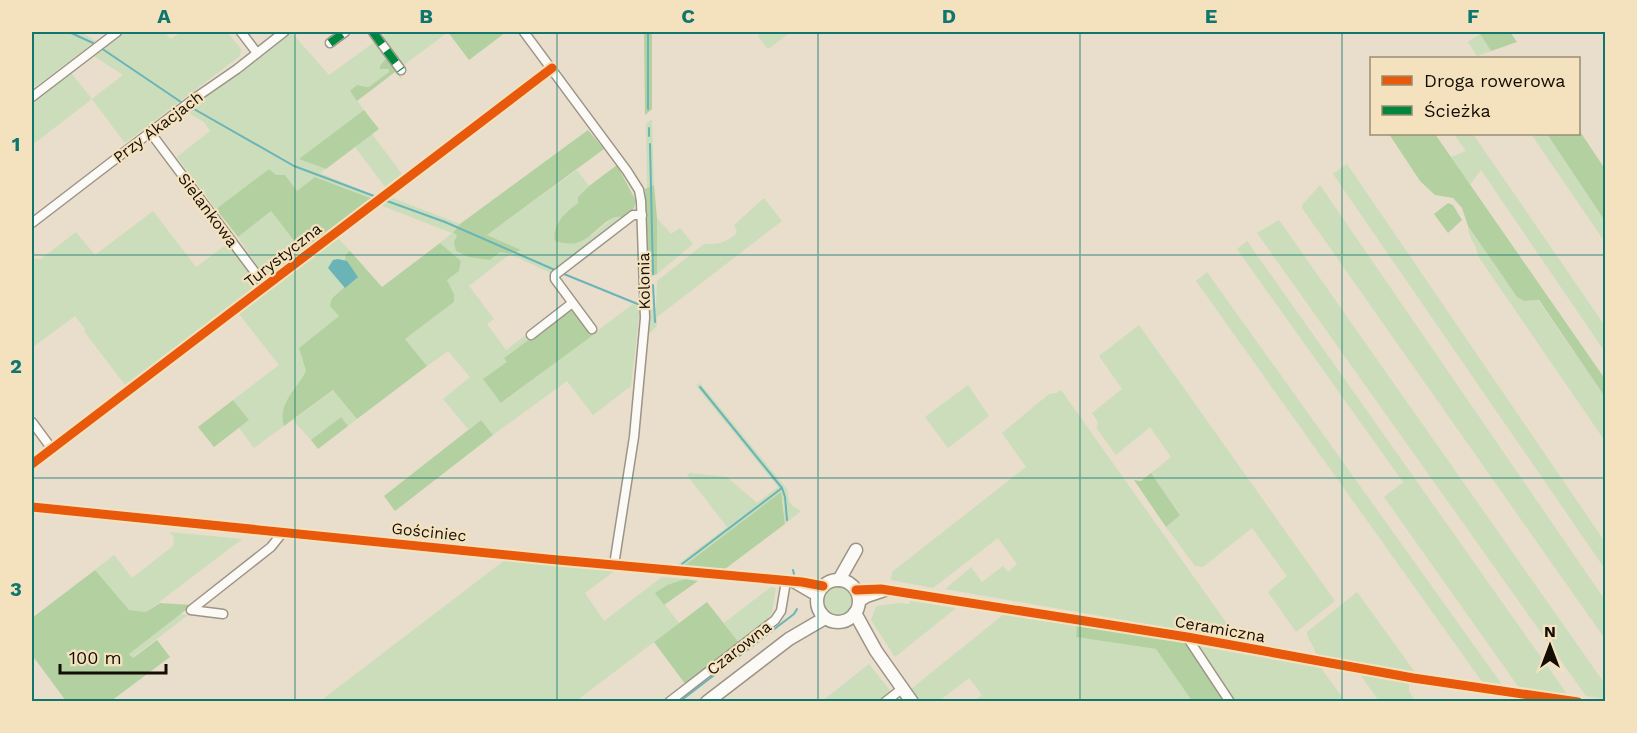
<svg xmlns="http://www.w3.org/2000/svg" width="1637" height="733" font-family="'Work Sans',sans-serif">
<rect width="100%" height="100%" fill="#e8decb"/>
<g fill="#cbddba">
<polygon points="32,32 81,32 96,41 32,89"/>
<polygon points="125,32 164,32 171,39 181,32 227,32 241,49 240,56 125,143 92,99 32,145 32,102 71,73 92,99 123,75 94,56"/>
<polygon points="291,32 329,75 376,41 388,56 385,68 389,69 389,72 369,87 362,85 350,91 364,110 300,159 326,169 320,173 376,196 373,199 316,177 297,191 285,176 276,175 269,169 216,209 177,157 210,131 204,122 187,112 185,109"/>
<polygon points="389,32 448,32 404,65 383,36"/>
<polygon points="763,32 791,32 768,49 758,36"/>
<polygon points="1480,34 1491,51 1477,56 1468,42"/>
<polygon points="652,119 654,185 647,189 646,124"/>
<polygon points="372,134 402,174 385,187 355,147"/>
<polygon points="1454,134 1473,134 1605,326 1605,352 1481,170 1470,185 1451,157 1466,151"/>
<polygon points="1531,134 1547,134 1605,221 1605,242"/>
<polygon points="1347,164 1605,542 1605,569 1333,174"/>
<polygon points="577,170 589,186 578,197 578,203 566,213 556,226 591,236 614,217 619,216 624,218 553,274 510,254 469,286 494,319 487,324 506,350 527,334 531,338 505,357 509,363 502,403 633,304 640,307 631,386 593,415 567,381 493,435 481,420 468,429 443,399 470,377 448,351 427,366 405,339 454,302 454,294 447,280 459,271 461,261 440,243 452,233 380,205 390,197 460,224 453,233 500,252 510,254 520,250 487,235"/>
<polygon points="1320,185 1605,600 1605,639 1302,208 1302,205"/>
<path d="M764,198L782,221L657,317V326L649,334V308H656L657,281L704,244C716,245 730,242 737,232L734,225Z"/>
<polygon points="153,211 196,267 227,244 259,285 125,385 84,331 85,329 75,316 33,347 32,345 32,268 33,267 32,255 35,259 41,259 76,232 95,255"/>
<polygon points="271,211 302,251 266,279 238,237"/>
<polygon points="657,218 671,234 680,228 693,244 657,274"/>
<polygon points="1279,220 1605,684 1605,699 1586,696 1257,233"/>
<path d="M1468,226L1517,297L1524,301L1538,300L1605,397V441L1478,256C1477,245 1468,238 1468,226Z"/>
<path d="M338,238L350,251L346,254L350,282L331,298L339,316L299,348L306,371C297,389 278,404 284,426L254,448L239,428L249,420L233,400L279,365L239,314Z"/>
<polygon points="1247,241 1567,694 1567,695 1520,689 1384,497 1403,482 1237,249"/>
<polygon points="1207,272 1503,686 1483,683 1196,281"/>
<polygon points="1139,325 1335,601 1296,632 1268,592 1287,576 1252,528 1203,567 1195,566 1166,527 1180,514 1151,473 1171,457 1150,427 1116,455 1097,429 1098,422 1092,413 1122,389 1099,356"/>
<polygon points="700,383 787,489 789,501 793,506 801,511 785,524 783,500 684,566 677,565 727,527 687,475 690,473 727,477 757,503 778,487 700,391 696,385"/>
<polygon points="968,385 989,416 948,448 925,417"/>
<polygon points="334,390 357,419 348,426 341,417 311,440 293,420"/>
<polygon points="1061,390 1235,635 1233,639 945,589 971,567 982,582 1003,566 1008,572 1017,564 998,538 933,588 891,580 892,572 1026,467 1002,433 1049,394 1056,393"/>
<polygon points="169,532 242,539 146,612 129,610 95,570 114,555 132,578 173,546 174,537"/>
<polygon points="505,560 617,569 585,593 604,621 662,577 685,579 667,585 656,593 679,623 576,701 319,702"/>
<circle cx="838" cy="601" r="15"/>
<polygon points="771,587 776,588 772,613 763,624 764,626 740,644 724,623"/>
<path d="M1357,592L1409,664L1415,672L1316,655C1315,646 1307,640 1307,632Z"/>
<polygon points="910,601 956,608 895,657 871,620 876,606 900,603 909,604"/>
<polygon points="178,614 188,615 132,658 129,653"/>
<polygon points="1003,615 1077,626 1076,637 1156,649 1192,701 974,701 982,695 969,678 939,701 920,701 911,689"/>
<polygon points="1197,646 1321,668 1345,701 1271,702 1269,699 1266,701 1236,701"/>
<polygon points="869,664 892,693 881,701 821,702"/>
<polygon points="1359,673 1409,682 1409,691 1415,701 1379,701"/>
</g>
<g fill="#b3d1a0">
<polygon points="448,32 506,32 469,60"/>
<polygon points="644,32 652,32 652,109 645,115"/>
<polygon points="1483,32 1510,32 1517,42 1491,51 1480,34"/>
<polygon points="388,56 402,79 395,72 357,101 350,91 357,85 369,87 389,72 389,69 380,69 380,66"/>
<polygon points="364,110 379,129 326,169 299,159"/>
<polygon points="588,130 604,149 487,235 521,250 510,254 500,252 490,260 469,257 456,251 454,242 457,235 453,233 460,224"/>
<polygon points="1579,130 1605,169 1605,221 1547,134 1578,134"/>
<polygon points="1389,134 1435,134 1605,379 1605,397 1539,300 1524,301 1517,297 1468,226 1462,208 1453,198 1435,195 1420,181"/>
<path d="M617,165L636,201L634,208L624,218C609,211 594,238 579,242C572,245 562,243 555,241C552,224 565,213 578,203V197L589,186Z"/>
<polygon points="269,169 276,175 285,175 297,191 315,177 373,199 302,251 271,211 238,237 216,209"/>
<polygon points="654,185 657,218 657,274 649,277 645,189"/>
<polygon points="1448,203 1453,205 1462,220 1448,233 1434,214"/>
<path d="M440,243L461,261L459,271L447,280L454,294V302L405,339L427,366L357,419L333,390L284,426C277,404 297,389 306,371L299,348L339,316L330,306L332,298L350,282L345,260L346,254L350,251L382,287Z"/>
<polygon points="570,309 593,335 501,403 483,379 507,362 504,358"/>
<polygon points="233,400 249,420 214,447 198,427"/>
<polygon points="341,417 348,426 318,449 311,440"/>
<polygon points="481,420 493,435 395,511 384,496"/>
<polygon points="1151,473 1180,515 1166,527 1134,480 1141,481"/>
<polygon points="781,492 785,524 725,569 684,566"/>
<polygon points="95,570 129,610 146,612 160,603 192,605 129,654 133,658 157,640 170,657 111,701 66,701 32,655 32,618"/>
<polygon points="685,579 698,581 664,605 655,593 667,585"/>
<polygon points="707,602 740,644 686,685 654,642"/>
<polygon points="1077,626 1184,640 1225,701 1192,701 1156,649 1076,637"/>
</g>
<polygon fill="#6ab4b7" points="338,259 347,261 358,277 345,288 328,268 333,260"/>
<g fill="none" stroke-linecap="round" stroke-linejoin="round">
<g stroke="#6ab4b7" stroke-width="2">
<polyline points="69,32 93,43"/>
<polyline points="648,32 648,109"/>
<polyline points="101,48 181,102"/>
<polyline points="194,109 294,166 374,196"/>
<polyline points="649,128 649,136"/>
<polyline points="650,144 653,274"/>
<polyline points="387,201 445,222 555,270"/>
<polyline points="564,274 640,305"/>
<polyline points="653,285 655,322"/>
<polyline points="700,387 782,488 785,497 787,520"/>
<polyline points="682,564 782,488"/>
<polyline points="793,570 794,574"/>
<polyline points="679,702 794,614 797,609"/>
</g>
<defs>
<g id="street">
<polyline points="241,32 257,53"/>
<polyline points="373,32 401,70"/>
<polyline points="524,32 627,171 639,190 641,201 645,318 634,437 614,565"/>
<polyline points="330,43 345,32"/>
<polyline points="32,97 117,32"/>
<polyline points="150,132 266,287"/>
<polyline points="32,223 195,98 237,69 284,32"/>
<polyline points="592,329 555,279 555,275 633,215 642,215"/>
<polyline points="531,335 571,304"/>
<polyline points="32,422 52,449"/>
<polyline points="32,464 552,68"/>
<polyline points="32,507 547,559 802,582 823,586"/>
<polyline points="793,583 817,597"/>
<polyline points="856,590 881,589 1187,637 1413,678 1578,702"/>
<polyline points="859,603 867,598 888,591"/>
<polyline points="223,614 191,610 271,547 283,532"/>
<polyline points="1187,637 1230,702"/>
<polyline points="669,702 775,620 781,611 786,581"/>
<polyline points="885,702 903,688"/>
</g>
<g id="secondary">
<circle cx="838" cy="601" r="21"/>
<polyline points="839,580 856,550"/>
<polyline points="855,613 876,651 912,702"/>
<polyline points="707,702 789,639 825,618"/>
</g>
</defs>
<use href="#street" stroke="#9c9486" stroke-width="11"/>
<use href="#secondary" stroke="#9c9486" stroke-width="15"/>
<use href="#street" stroke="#fcfaf7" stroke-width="8"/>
<use href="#secondary" stroke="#fcfaf7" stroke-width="12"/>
<g stroke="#00873e" stroke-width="8" stroke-dasharray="15 8" stroke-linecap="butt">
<polyline points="373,32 401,70"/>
<polyline points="330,43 345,32"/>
</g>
<defs>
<g id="cycleway">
<polyline points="32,464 552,68"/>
<polyline points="32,507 547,559 802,582 823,586"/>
<polyline points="856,590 881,589 1187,637 1413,678 1578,702"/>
</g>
</defs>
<use href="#cycleway" stroke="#f4e2bf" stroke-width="13"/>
<use href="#cycleway" stroke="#e8590c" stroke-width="9"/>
</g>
<path fill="none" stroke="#0f766e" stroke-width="1.5" stroke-opacity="0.55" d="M295,32V702M557,32V702M818,32V702M1080,32V702M1342,32V702M32,255H1606M32,478H1606"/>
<g text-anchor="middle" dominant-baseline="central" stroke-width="4.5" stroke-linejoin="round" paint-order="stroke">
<g font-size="16" fill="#140d03" stroke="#f4e2bf">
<text transform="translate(158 127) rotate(-37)">Przy Akacjach</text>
<text transform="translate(208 210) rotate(53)">Sielankowa</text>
<text transform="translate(283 255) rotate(-38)">Turystyczna</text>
<text transform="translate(644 281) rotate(-91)">Kolonia</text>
<text transform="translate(429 532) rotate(6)">Gościniec</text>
<text transform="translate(1220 629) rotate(10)">Ceramiczna</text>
<text transform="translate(739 648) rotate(-38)">Czarowna</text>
</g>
</g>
<rect width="1637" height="733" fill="none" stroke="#f4e2bf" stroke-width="66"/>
<rect x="1370" y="57" width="210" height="78" fill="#f4e2bf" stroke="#9a8d74" stroke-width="1.5"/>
<rect x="1382" y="76" width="30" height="9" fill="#e8590c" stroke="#9a8d74" stroke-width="1.5"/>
<text x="1424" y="87" font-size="18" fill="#140d03">Droga rowerowa</text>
<rect x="1382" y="106" width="30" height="9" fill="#00873e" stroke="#9a8d74" stroke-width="1.5"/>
<text x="1424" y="117" font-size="18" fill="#140d03">Ścieżka</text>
<g transform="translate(1550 646)" stroke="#f4e2bf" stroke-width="4.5" paint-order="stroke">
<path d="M0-4.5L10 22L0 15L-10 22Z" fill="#140d03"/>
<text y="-9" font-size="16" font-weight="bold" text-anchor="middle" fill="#140d03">N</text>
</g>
<path d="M60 664v9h106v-9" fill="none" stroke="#140d03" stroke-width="3"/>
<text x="69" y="664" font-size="18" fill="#140d03" stroke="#f4e2bf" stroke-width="4.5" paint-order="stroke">100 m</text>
<rect x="33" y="33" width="1571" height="667" fill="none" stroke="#0f766e" stroke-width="2"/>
<g font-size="20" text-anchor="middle" font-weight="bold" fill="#0f766e">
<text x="164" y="23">A</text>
<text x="426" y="23">B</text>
<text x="688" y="23">C</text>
<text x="949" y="23">D</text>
<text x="1211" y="23">E</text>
<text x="1473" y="23">F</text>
<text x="16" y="151">1</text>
<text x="16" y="373">2</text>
<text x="16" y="596">3</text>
</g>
</svg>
